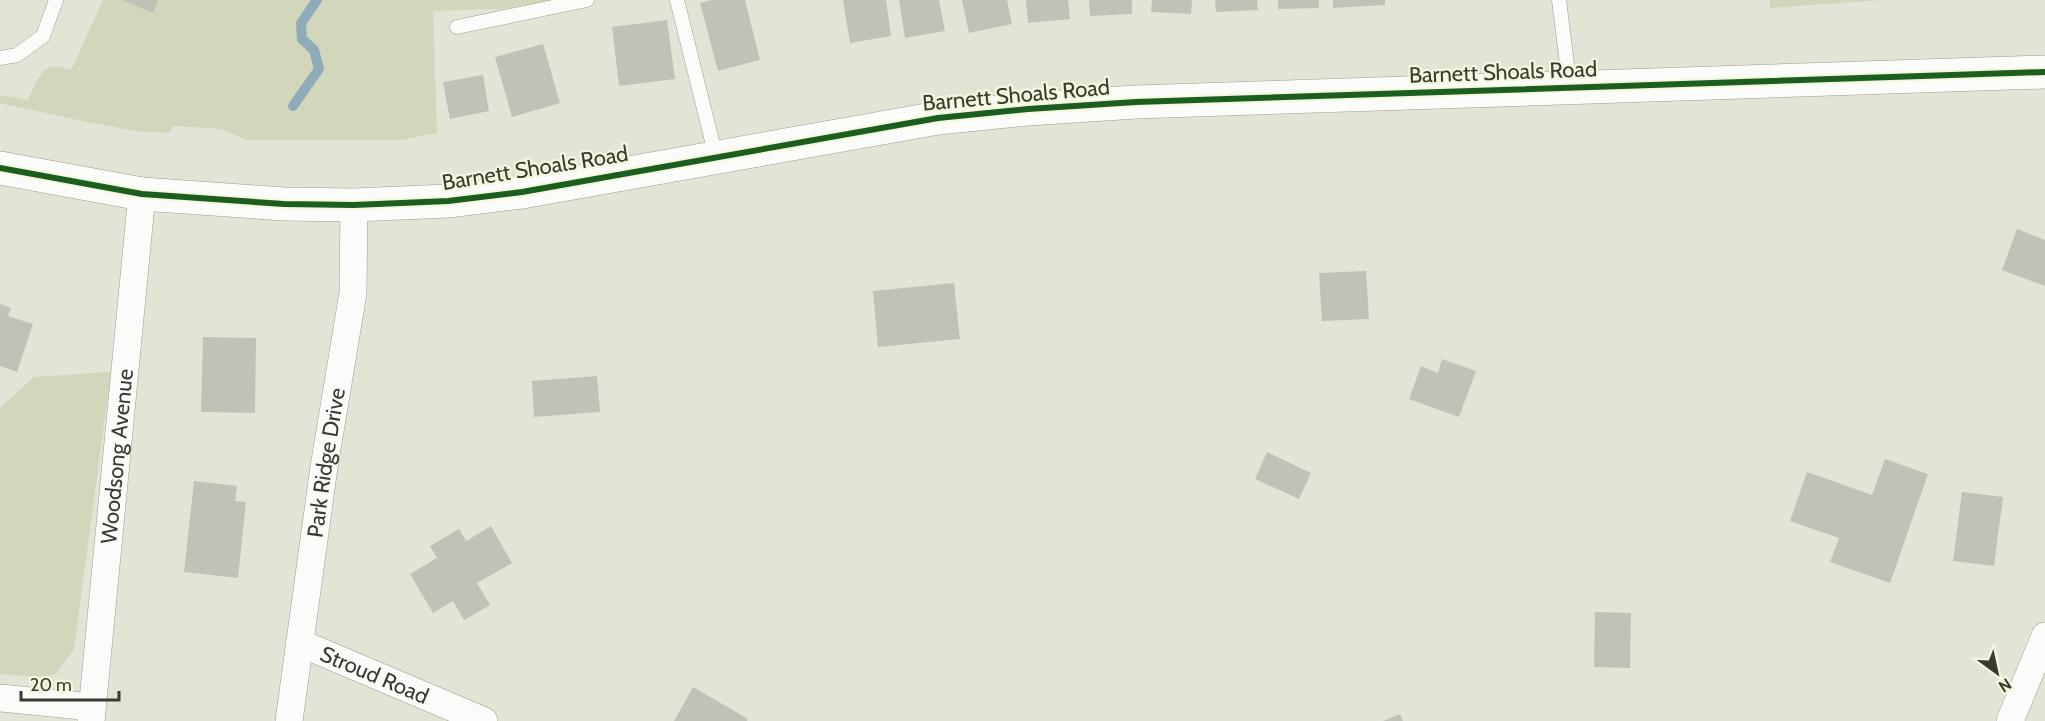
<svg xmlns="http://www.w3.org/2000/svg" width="2045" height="721" font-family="Cabin,sans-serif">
<rect width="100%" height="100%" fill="#e2e4d6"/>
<g fill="#d2d6ba">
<path d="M103,0H554L500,9L433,11L437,133L400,140H246L222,129L174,126L168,133L136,131L87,122L0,103V95L28,100C38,78 43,58 71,70Z"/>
<polygon points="1770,0 1882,0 1770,8"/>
<polygon points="111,372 74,649 56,674 43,677 0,674 0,408 34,377"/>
</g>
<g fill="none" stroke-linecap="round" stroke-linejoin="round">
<polyline stroke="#8fabba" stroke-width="10" points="293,106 319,69 314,50 302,39 301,23 317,0"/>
</g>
<g fill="#c0c2b7">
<polygon points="122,0 158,0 153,13"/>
<polygon points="711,0 745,0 760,60 718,71 700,3"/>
<polygon points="843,0 886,0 891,36 850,43"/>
<polygon points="899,0 939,0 945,31 905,38"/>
<polygon points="962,0 1007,0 1012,24 969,33"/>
<polygon points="1026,0 1068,0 1070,19 1028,23"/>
<polygon points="1089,0 1132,0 1132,14 1090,16"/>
<polygon points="1152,0 1192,0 1191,14 1151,12"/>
<polygon points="1215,0 1257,0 1258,10 1216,12"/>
<polygon points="1278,0 1319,0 1319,8 1278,9"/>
<polygon points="1333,0 1385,0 1385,5 1333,8"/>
<polygon points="667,20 675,79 619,86 612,27"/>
<polygon points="543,44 560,103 512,117 495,57"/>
<polygon points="483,75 489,111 450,119 443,82"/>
<polygon points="2017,229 2045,240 2045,286 2002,270"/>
<polygon points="1366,271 1369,319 1322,321 1319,273"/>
<polygon points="954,283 960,339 878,347 873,291"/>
<polygon points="0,304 11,308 8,316 33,324 17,372 0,366"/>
<polygon points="203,337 256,338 255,413 201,412"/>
<polygon points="1442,359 1476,371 1459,417 1409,399 1421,366 1438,373"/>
<polygon points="597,376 600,412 534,417 532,381"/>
<polygon points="1267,452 1311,473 1299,499 1255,479"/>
<polygon points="1885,459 1928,474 1890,583 1830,562 1839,538 1790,521 1807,472 1872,495"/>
<polygon points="194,481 237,486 235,501 246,502 238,578 184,572"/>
<polygon points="1962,492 2003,497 1994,566 1953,561"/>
<polygon points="491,526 512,563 477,583 490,605 464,620 453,601 433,613 410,574 437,558 430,546 459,529 466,541"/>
<polygon points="1595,612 1631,613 1630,668 1594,667"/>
<polygon points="693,687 748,719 747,721 674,721"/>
<polygon points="1400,714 1403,721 1383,721"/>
</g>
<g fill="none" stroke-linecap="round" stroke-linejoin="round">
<defs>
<g id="lane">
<polyline points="677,0 716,157"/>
<polyline points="1559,0 1570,88"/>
<polyline points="457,27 587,0"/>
<polyline points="0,58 17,55 43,36 56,0"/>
</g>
<g id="street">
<path id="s1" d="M300,643L484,721"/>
<polyline points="0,698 92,707"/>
<path id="s2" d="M91,721L142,194"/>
<path id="s3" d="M289,721L324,467L353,293L354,205"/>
<polyline points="2010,721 2045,636"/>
</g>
<polyline id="secondary" points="0,168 142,194 284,204 354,205 448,201 522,192 938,118 1028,109 1136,102 2045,72"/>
</defs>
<use href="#lane" stroke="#9b9c92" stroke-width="15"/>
<use href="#street" stroke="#9b9c92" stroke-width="28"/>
<use href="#secondary" stroke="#9b9c92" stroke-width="34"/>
<use href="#lane" stroke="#fbfbf9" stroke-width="14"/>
<use href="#street" stroke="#fbfbf9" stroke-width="27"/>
<use href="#secondary" stroke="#fbfbf9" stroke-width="33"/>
<defs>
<polyline id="cycleway" points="0,168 142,194 284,204 354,205 448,201 522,192 938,118 1028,109 1136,102 2045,72"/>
</defs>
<use href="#cycleway" stroke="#f3f8dd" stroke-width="10"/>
<use href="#cycleway" stroke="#1b5e20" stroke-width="6"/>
</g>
<g text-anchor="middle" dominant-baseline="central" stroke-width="4.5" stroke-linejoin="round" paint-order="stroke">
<g font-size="22" fill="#393a30" stroke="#f3f8dd">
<text transform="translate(1503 72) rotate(-2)">Barnett Shoals Road</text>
<text transform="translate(1016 95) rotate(-5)">Barnett Shoals Road</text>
<text transform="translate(535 168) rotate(-9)">Barnett Shoals Road</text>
<text stroke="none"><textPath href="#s2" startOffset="266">Woodsong Avenue</textPath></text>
<text stroke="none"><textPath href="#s3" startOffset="261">Park Ridge Drive</textPath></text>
<text stroke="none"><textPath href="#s1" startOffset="81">Stroud Road</textPath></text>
</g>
</g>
<g transform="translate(1997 673) rotate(147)" stroke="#f3f8dd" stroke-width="4.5" paint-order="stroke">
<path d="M0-4.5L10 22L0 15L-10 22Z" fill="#393a30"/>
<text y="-9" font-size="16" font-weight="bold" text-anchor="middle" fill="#393a30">N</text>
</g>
<path d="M21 691v9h98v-9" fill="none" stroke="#393a30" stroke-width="3"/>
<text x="30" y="691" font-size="18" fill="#393a30" stroke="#f3f8dd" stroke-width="4.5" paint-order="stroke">20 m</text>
</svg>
